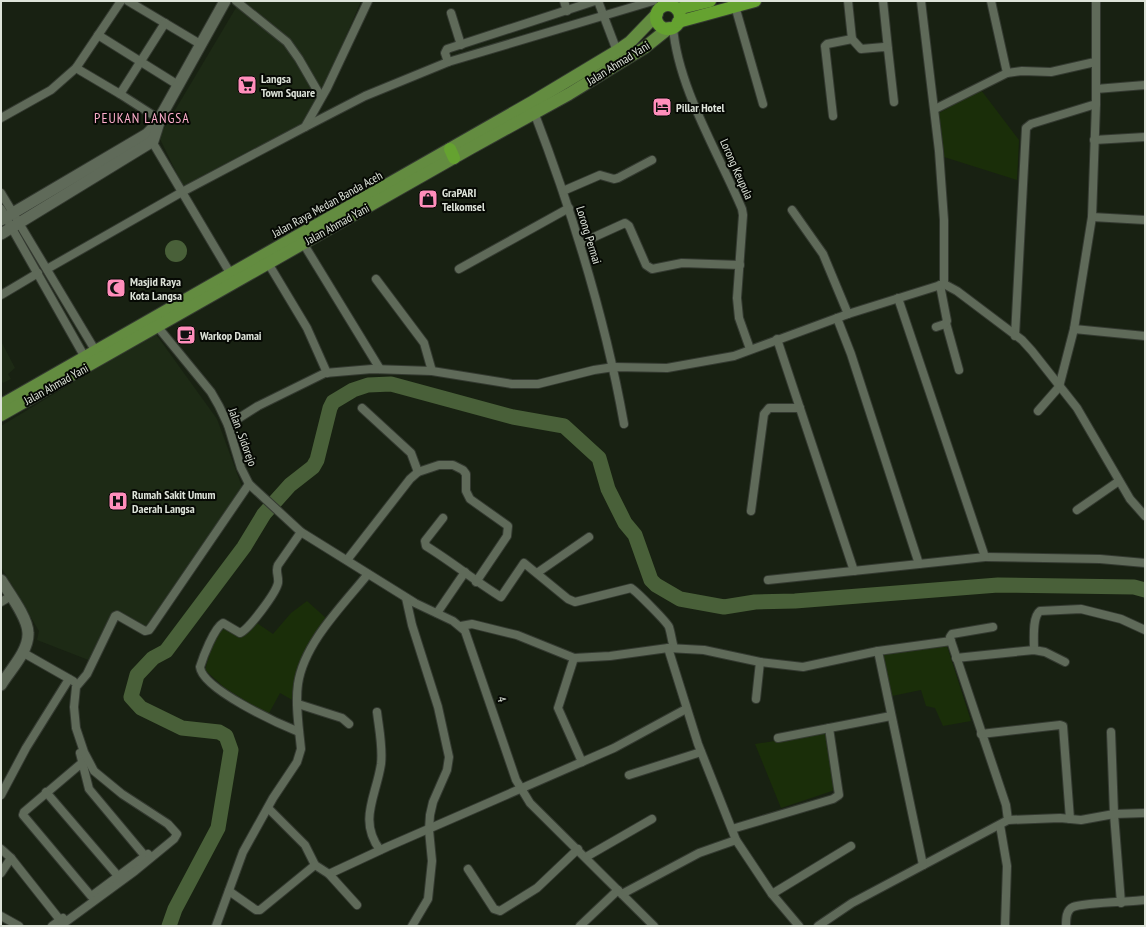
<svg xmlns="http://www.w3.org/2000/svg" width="1146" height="927" font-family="'PT Sans Narrow',sans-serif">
<rect width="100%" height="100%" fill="#182112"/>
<g fill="#1d2a15">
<polygon points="240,1 361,1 323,90 304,122 183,186 159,137"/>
<polygon points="155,333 217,419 242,487 226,515 148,627 144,627 114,610 91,661 37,640 39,631 1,567 1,426"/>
<polygon points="1,341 15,368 8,374 11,379 3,383 1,380"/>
</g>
<g fill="#1a2e09">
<polygon points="981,90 1019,140 1017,180 944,157 939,113"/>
<polygon points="307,601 327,619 313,636 295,679 294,701 280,693 268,715 225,688 205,670 214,638 223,624 240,636 254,621 273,634 291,613"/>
<polygon points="947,646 971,721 943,726 935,708 926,706 921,690 892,696 882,655"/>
<polygon points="825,733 835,790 781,808 755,744"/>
</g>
<circle fill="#496039" cx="176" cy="251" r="11"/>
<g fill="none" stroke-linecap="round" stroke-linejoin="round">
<polyline stroke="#496039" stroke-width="15" points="169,926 175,909 218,828 231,750 226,736 219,732 182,728 141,708 131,697 137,675 153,658 166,651 244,547 264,514 290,485 313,467 317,460 330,408 333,402 353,390 368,385 391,384 513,417 564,426 599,458 608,489 625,523 635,535 651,580 656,585 680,599 724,607 755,602 795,601 998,585 1134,587 1145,590"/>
<defs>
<g id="street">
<polyline points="128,1 200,44"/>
<polyline points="236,1 287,42 299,59 321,97"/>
<polyline points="564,1 567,11"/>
<polyline points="598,1 617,51"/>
<polyline points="883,1 888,49"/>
<polyline points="921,1 939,151 944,220 944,284"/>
<polyline points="735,6 763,104"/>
<polyline points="451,13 461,45"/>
<path d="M673,27C678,88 718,152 742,209L743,215L737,298L739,318L750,349"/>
<polyline points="98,35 178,85"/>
<polyline points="852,39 861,49 884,47 888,49 894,102"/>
<polyline points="448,62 445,53 447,49 595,1"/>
<polyline points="76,68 120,94 165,23"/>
<polyline points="1007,73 1022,71 1051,72 1095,62"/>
<polyline points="1096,89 1145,85"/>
<polyline points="120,94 159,119"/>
<polyline points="935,109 1007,73 991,1"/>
<path d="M534,112C573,214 605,317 624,424"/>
<polyline points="833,116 825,46 827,44 852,39 848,1"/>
<polyline points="1,118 51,90 76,68 121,1"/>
<polyline points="305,127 365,96 448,62 653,1"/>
<polyline points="150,138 233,278"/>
<polyline points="1094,140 1145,137"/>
<polyline points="563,191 600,175 614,179 618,178 652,160"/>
<polyline points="1,193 98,355"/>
<polyline points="1,209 87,361"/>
<polyline points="792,210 823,254 848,314"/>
<polyline points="1092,217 1145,220"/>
<polyline points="303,243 380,369"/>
<polyline points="581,243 625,223 629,226 646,265 652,269 682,263 740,265"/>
<polyline points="268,263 307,328 327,373"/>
<polyline points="47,269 182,192 305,127 327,88 368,1"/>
<polyline points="459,269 569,208"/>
<polyline points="376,279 424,343 432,371"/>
<polyline points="1,295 38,273"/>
<polyline points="837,318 851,354 919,564"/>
<polyline points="946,323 959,370"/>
<polyline points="157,326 211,392 219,406 228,425 241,468 249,484 301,532 415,603 453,621 465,631 516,780 530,803 654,926"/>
<polyline points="936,327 945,324 947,321 940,285"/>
<polyline points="1074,329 1145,336"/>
<polyline points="1015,336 1026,128 1031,124 1096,104"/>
<polyline points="777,339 854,571"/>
<polyline points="362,408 411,453 418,472"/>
<polyline points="1038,411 1059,387 1074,329 1092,217 1096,104 1096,1"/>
<polyline points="228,425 258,406 325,373 372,369 432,371 512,384 538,384 594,370 614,367 667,368 734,356 848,314 944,284 957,291 1022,340 1032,351 1077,408 1130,499 1145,516"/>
<polyline points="1077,510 1119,481"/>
<polyline points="751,511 764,414 769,408 800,408"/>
<path d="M443,518L425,541L426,546C452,562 475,581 501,597L524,563L568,599L575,602L631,588C636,591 667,622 669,627C671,633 672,642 674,648"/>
<polyline points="985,557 1100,559 1145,563"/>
<polyline points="347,560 410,479 418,472 439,465 453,465 463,470 466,474 466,491 470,499 508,526 507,536 476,582"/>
<polyline points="537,573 589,537"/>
<polyline points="768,580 985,557 898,298"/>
<polyline points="406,598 412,625 438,707 449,757 447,770 433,802 430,815 429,830 432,861 428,899 412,926"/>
<polyline points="1,602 11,596"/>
<polyline points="437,613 465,572"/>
<polyline points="461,626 472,624 517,635 574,658 610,656 668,648 704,650 760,662 803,667 878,651 951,641 1006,805 1008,820 852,903 818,926"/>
<polyline points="951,641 950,637 952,634 993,627"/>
<polyline points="668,648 698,744 736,840 772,894 799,926"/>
<path d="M1034,650C1034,639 1032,617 1040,611L1081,609L1121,619L1145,630"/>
<polyline points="878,651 923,865"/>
<polyline points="22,652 73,681"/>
<polyline points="574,658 558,708 582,762"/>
<polyline points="956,658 1034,650 1045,652 1065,662"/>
<polyline points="756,699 760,662"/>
<polyline points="298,704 342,718 349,724"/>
<path d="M377,712C379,729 383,747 381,764C376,797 358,820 380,850"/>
<path d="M299,732C279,724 202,689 200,667C203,657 214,628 223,623L240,633C249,629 276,593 278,583C279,576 275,571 278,565L301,532"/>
<polyline points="1111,732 1114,814 1121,903"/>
<polyline points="981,734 1060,725 1063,726 1070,819"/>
<polyline points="778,738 891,716"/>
<polyline points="80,753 89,789 145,856"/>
<polyline points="83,762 24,812 23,815 91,896"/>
<polyline points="629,775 701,752"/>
<polyline points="46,792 118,876"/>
<polyline points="1,795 26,748 69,679"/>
<polyline points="268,808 305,845 315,865 329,874 387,847 614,748 686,709"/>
<polyline points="1008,820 1060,818 1081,820 1114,814 1145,813"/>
<polyline points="1000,825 1007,866 1005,926"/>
<polyline points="732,829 833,799 839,795 829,728"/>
<polyline points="1,849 11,858 60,920"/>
<polyline points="586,857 652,819"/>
<polyline points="468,869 494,909 500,911 537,888 578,849"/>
<polyline points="1,873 11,858"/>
<polyline points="329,874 357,905"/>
<polyline points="229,891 256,910 260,910 315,865"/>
<polyline points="622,894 699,853 736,840"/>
<polyline points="772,894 851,846"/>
<polyline points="93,895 148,854"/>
<polyline points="1,916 19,926"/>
<polyline points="52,926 63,918"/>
<polyline points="60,926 135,871 174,839 177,834 168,824 122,794 94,771 84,752 76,728 74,707 76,687 87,674 115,616 117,615 145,631 149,630 152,626 249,484"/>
<path d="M216,926L243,852L273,798L297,762L301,749C299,728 295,705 298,684C304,643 343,605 368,574"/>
<polyline points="580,926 618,890"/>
<path d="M1066,926C1066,919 1066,910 1073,907C1084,902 1130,902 1145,900"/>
</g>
<g id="secondary">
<polyline points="1,220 147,134 156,125"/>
<polyline points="1,234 153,141 161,116 225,1"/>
<path d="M1,580C9,593 28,618 28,633C29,651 10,670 1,685"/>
</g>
<g id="primary">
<polyline points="1,405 532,102 617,51 630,42 657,14"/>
<polyline points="1,415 471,148 569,94 644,48 669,28"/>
</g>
<g id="highway">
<circle cx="668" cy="17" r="12"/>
<polyline points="677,9 710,1"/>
<polyline points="678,22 755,1"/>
<polyline points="450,149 454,158"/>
</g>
</defs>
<use href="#street" stroke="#343a31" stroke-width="10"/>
<use href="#secondary" stroke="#343a31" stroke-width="13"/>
<use href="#primary" stroke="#343a31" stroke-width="14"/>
<use href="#highway" stroke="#343a31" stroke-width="14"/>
<use href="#street" stroke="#5f6a59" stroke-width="8"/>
<use href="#secondary" stroke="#5f6a59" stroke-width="11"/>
<use href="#primary" stroke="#638c40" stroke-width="12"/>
<use href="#highway" stroke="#65a230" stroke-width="12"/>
</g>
<defs>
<symbol id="supermarket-square" viewBox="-11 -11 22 22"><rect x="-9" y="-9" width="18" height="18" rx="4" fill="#ff8ebb" stroke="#060904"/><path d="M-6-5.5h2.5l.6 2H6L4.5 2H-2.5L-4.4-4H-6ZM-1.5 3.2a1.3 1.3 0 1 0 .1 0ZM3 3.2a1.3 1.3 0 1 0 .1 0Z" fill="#111"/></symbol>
<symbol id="hotel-square" viewBox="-11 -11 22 22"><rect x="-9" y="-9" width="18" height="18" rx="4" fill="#ff8ebb" stroke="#060904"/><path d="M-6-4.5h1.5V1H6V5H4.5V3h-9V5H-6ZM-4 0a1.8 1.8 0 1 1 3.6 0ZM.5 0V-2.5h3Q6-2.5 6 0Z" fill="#111"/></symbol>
<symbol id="shop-square" viewBox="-11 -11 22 22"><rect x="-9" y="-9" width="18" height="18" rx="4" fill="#ff8ebb" stroke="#060904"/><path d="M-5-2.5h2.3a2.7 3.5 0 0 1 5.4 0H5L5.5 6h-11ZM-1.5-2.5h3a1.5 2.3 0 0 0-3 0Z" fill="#111"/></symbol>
<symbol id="mosque-square" viewBox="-11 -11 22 22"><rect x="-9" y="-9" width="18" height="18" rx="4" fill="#ff8ebb" stroke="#060904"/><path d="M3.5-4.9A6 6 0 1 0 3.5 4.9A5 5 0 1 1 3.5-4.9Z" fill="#111"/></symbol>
<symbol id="cafe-square" viewBox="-11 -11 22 22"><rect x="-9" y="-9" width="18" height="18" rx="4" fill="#ff8ebb" stroke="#060904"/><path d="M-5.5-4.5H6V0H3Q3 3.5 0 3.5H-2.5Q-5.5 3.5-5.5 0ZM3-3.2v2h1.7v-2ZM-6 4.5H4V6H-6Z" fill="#111"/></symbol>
<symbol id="hospital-square" viewBox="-11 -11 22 22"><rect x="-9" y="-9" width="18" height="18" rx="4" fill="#ff8ebb" stroke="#060904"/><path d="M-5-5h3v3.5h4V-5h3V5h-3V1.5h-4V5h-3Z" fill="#111"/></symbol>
</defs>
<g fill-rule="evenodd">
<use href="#supermarket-square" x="236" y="74" width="22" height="22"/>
<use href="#hotel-square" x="651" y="96" width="22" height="22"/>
<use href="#shop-square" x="417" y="188" width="22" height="22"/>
<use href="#mosque-square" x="105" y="277" width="22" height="22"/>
<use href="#cafe-square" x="175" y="324" width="22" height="22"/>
<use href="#hospital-square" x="107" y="490" width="22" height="22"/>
</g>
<g text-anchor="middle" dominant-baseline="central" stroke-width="4" stroke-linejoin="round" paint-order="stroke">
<g font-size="12" fill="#dde3d9" stroke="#060904">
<text transform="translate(618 63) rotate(-32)">Jalan Ahmad Yani</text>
<text transform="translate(737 169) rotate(66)">Lorong Keupula</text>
<text transform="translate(327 204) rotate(-29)">Jalan Raya Medan Banda Aceh</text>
<text transform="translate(337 224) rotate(-29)">Jalan Ahmad Yani</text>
<text transform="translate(589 235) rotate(73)">Lorong Permai</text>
<text transform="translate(56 384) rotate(-29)">Jalan Ahmad Yani</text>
<text transform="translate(243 437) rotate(70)">Jalan . Sidorejo</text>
<text transform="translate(502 699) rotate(74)">4</text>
</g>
<g font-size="12" font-weight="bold" fill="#dde3d9" stroke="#060904" text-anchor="start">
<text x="261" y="78">Langsa<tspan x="261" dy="14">Town Square</tspan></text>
<text x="676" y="107">Pillar Hotel</text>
<text x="442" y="192">GraPARI<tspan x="442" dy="14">Telkomsel</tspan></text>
<text x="130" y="281">Masjid Raya<tspan x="130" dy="14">Kota Langsa</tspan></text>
<text x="200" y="335">Warkop Damai</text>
<text x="132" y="494">Rumah Sakit Umum<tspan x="132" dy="14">Daerah Langsa</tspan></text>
</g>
<g font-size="14" letter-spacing="1" fill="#fdadcb" stroke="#060904">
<text x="142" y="118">PEUKAN LANGSA</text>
</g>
</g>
<rect width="1146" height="927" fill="none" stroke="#dde3d9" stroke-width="4"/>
</svg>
